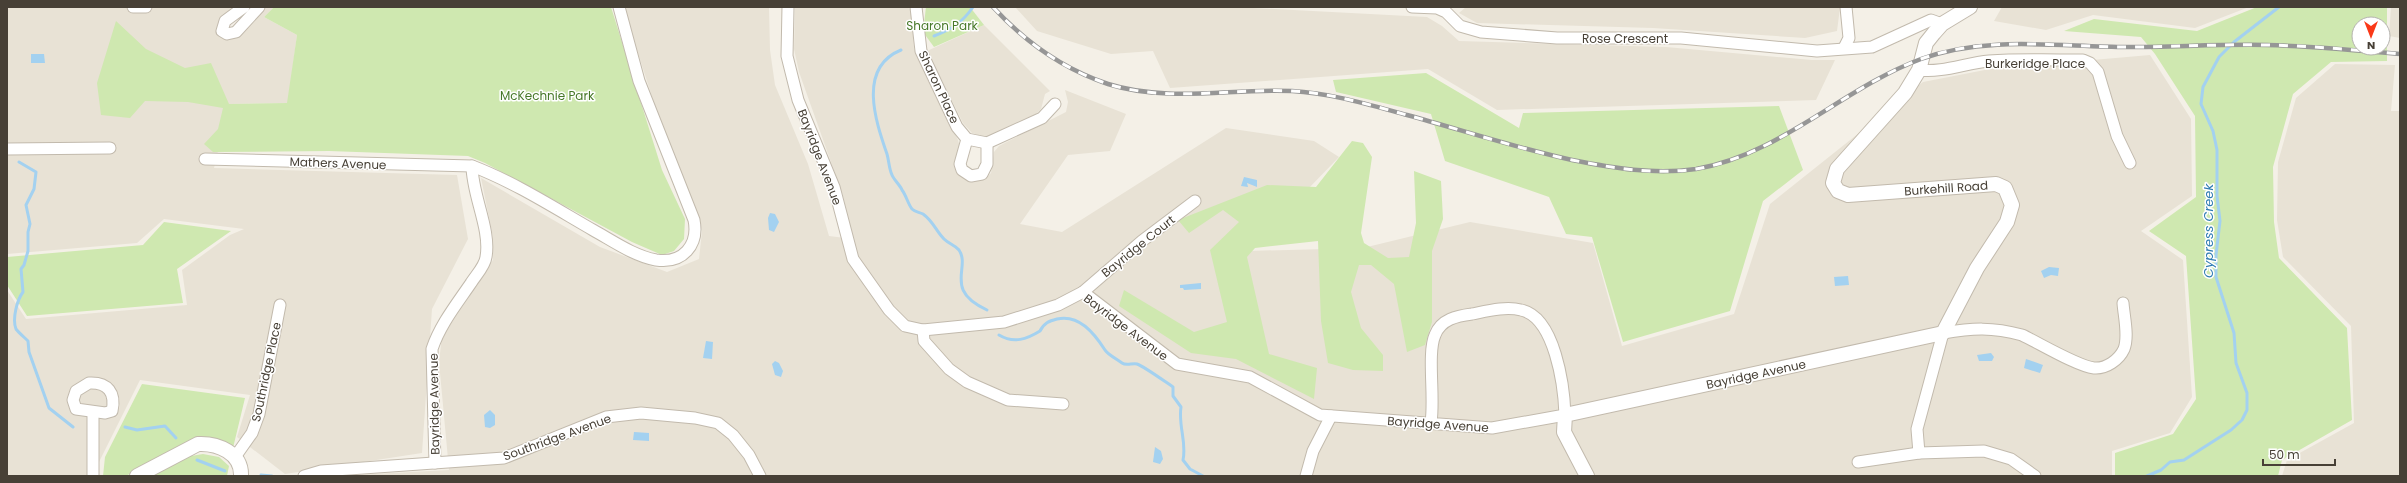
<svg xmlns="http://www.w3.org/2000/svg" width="2407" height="483" font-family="Poppins,sans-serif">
<rect width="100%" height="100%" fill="#f4f0e7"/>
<g fill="#e8e2d5">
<polygon points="7,7 236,7 222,18 216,30 219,34 249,21 264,7 274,7 264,17 297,35 288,103 229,104 214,168 457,175 468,239 432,309 422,453 285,474 237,437 250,395 140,380 92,476 7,476 7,290 26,319 187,305 182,270 230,235 244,229 164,219 137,243 7,254"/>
<polygon points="623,7 769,7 770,50 775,85 808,164 829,236 853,239 843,196 799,72 794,49 795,7 907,7 911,10 914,49 958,140 968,179 976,181 985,179 991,173 994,152 999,146 1066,112 1068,102 1065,90 1126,114 1110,151 1068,155 1020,224 1062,232 1226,128 1314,141 1339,157 1248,251 1363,248 1470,222 1593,243 1622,346 1734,314 1770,204 1923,82 1990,69 2150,55 2191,119 2192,196 2141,231 2183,260 2192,397 2170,433 2112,451 2112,476 336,476 449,470 439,362 442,336 493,260 493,237 481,178 600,247 667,272 699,259 702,231 694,205 657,112"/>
<polygon points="1015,7 1234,7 1427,17 1442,26 1459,41 1666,47 1812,60 1835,60 1816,100 1497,110 1428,69 1170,88 1153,51 1111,54 1037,31"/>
<polygon points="1466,7 1839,7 1840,8 1837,31 1805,38 1653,28 1477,23 1459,13"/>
<polygon points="2002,7 2249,7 2195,28 2093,15 2046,30 1994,21"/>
<polygon points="2391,7 2400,7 2400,38 2389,36"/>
<polygon points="984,25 1050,91 1045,94 1041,109 1034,116 989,137 984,137 972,133 963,123 927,51"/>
<polygon points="2335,64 2395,65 2391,111 2400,111 2400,476 2282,476 2287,460 2354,423 2351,326 2283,257 2277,220 2278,162 2296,98"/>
</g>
<g fill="#cfe8b0" fill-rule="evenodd">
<polygon points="274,7 611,7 662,170 685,219 684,239 674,251 662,255 632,242 485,163 468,156 329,151 213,152 204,144 218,129 223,108 188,102 145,101 130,118 101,115 97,83 116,21 146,49 185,68 211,63 229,104 287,103 297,35 264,17"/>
<polygon points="926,7 970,7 984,25 934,47 923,32"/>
<path d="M2257,7H2387V61L2331,62L2293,94L2273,167L2274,222L2279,258L2347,328L2352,420L2282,460L2278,476H2115V453L2173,434L2196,399L2186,256L2149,231L2196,197L2195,116L2155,54L2141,37L2064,31L2094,19L2197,31ZM2359,24H2383V48H2359Z"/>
<polygon points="1426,73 1519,128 1523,113 1779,106 1803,170 1763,201 1730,311 1623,342 1592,237 1566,234 1549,197 1445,161 1431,114 1336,92 1333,80"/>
<polygon points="1352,141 1363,143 1372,157 1361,233 1364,243 1388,258 1409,257 1416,223 1414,171 1441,181 1443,219 1432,251 1432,322 1425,345 1407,352 1394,284 1371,265 1359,265 1351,292 1361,328 1383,355 1383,371 1353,370 1328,363 1321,321 1318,241 1255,248 1247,257 1269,354 1317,368 1314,399 1236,359 1191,353 1119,306 1124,290 1194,332 1227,322 1210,250 1239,222 1223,210 1189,233 1178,220 1267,185 1316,187"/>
<polygon points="164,222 231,231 177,269 183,303 27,316 7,285 7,257 143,245"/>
<polygon points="142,384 245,398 233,448 211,439 186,442 126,476 103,476 105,457"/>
<polygon points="203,454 219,457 229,466 227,476 146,476 185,457"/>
</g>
<g fill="#a3d1f0">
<polygon points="31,54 44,54 45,63 31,63"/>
<polygon points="1244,177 1257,180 1257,187 1247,183 1248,187 1241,186"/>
<polygon points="770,213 775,214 779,222 774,232 769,230 768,218"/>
<polygon points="2049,267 2059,268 2058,276 2051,275 2044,278 2041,271"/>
<polygon points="1848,276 1849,285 1835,286 1834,277"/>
<polygon points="1201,283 1201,289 1184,290 1183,288 1180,288 1180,285"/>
<polygon points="706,341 713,342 712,359 703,358"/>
<polygon points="1991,353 1994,357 1992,361 1979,361 1977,355"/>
<polygon points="2026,359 2043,365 2040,373 2024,368"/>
<polygon points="775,361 779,363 783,371 781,377 775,375 772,364"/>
<polygon points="490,410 495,415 495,425 490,428 485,427 484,415"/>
<polygon points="634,432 649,433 649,441 633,440"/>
<polygon points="1155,447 1161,451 1163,459 1160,464 1153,462"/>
</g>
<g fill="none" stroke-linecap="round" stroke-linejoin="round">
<g stroke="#a3d1f0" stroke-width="3">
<path d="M934,36C952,29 962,23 973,7"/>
<path d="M901,50C857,68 876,122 887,154C889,161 889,169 892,175C894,180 900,185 902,190C906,195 908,204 912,209C915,212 919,212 923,214C933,221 936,231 944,239C949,244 955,245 959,250C971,268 943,290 987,310"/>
<path d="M19,162L36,172L34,189L26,205L30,224L28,232V251L24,265L21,269L23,292C17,300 12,319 16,329C19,333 24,337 28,341L29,352L49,408L73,427"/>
<path d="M999,335C1014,344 1027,339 1040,331C1044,323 1049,321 1057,319C1079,314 1094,333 1105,350C1107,354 1118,360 1122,363C1126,366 1132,363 1137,364C1145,367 1164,381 1173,387V396L1181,407C1178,426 1187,442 1183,460L1190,469L1203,476"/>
<polyline points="125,427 137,430 165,426 176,438"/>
<polyline points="197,460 225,471"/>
<polyline points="261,475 272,476"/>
<polyline points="2147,476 2161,470 2170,462 2184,460 2231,430 2242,420 2247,410 2247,393 2236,363 2234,333 2216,277 2216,255 2220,221 2217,196 2217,150 2213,131 2201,104 2203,87 2219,57 2234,42 2279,7"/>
</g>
<defs>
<g id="minor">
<polyline points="133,7 146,7"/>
<polyline points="244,7 225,21 222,31 227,34 236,32 259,7"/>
<path d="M788,7L787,56L798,100L834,187L853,259L889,310L905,326L923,330L1004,322L1058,305L1083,292L1177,364L1250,377L1320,415L1492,428L1565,415C1564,386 1555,317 1521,310C1506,306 1487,311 1472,314C1457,316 1441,319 1435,335C1427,353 1435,398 1431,422"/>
<polyline points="916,7 921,51 957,127 967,139 987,143 1042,118 1055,104"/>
<polyline points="1412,7 1437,8 1446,12 1460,26 1481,32 1557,38 1681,38 1817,51 1872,47 1931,20 1942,24"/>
<polyline points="1844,48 1849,38 1846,7"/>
<path d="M1919,70C1942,73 1966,63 1989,61C2020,59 2052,60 2083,60L2090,63L2098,72L2117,136L2130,163"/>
<polyline points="967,139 960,164 962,170 971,176 982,174 987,164 987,143"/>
<polyline points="7,149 110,148"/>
<path d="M205,159L472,166C514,182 553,207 593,230C613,241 634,256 656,260C683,264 699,245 694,220L639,81L619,7"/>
<polyline points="1083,292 1142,241 1195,201"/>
<polyline points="923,330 924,341 949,369 967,382 1008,400 1063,404"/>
<path d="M89,383C108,382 116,393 112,411L105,413L76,409L73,400L76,391Z"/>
<polyline points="235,457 252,433 259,414 280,305"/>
<polyline points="1858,462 1919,453"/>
<path d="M435,463L432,349C440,325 456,305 471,283C476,275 485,266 486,257C491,229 472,195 472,166"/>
<polyline points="93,476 93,413"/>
<polyline points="304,476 321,471 504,458 606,417 641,413 695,418 718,423 733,435 749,455 760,476"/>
<polyline points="1306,476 1313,451 1331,416"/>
<path d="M2035,476L2011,459L1984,451L1919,453L1917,429L1943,333C1973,328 1992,327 2022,335C2039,343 2077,366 2094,368C2106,369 2119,360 2124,349C2129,336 2124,317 2123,303"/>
</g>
<g id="tertiary">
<path d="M137,476L198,444C218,443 242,453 241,476"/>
<polyline points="1587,476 1564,432 1565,415 1943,333 1977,268 2007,222 2012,205 2005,188 1996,184 1848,195 1838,191 1833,183 1837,169 1905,93 1919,70 1926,43 1934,33 1942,24 1970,7"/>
</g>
</defs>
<use href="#minor" stroke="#c2baad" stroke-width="13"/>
<use href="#tertiary" stroke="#c2baad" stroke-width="16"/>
<use href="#minor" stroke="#fff" stroke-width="11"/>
<use href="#tertiary" stroke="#fff" stroke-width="14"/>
<defs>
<path id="rail" d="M993,7C1025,42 1063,69 1108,84C1169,103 1230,88 1292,91C1331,93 1370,105 1407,115C1462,130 1516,148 1572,160C1613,168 1654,175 1696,169C1780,155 1843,88 1921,59C1987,35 2059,47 2127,47C2174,47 2220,44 2267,45C2311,46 2356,50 2400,54"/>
</defs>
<use href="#rail" stroke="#969696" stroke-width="4.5"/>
<use href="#rail" stroke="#fff" stroke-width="3" stroke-dasharray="9" stroke-linecap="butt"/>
</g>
<g text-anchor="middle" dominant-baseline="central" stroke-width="3" stroke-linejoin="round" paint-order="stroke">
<g font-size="12" fill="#477929" stroke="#fff">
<text x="942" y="25">Sharon Park</text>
<text x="547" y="95">McKechnie Park</text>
</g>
<g font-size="12" fill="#474036" stroke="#fff">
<text x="1625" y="38">Rose Crescent</text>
<text x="2035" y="63">Burkeridge Place</text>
<text transform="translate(939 87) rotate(65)">Sharon Place</text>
<text transform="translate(820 157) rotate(69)">Bayridge Avenue</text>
<text transform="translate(338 163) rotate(2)">Mathers Avenue</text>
<text transform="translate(1946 188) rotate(-4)">Burkehill Road</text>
<text transform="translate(1138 246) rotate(-39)">Bayridge Court</text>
<text transform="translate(1126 327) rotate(37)">Bayridge Avenue</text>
<text transform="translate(266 372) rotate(-78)">Southridge Place</text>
<text transform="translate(1756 374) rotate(-12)">Bayridge Avenue</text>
<text transform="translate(434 404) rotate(-91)">Bayridge Avenue</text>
<text transform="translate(1438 424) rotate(4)">Bayridge Avenue</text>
<text transform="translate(557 437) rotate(-20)">Southridge Avenue</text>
</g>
<g font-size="13" font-style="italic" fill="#2f7cb3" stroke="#fff">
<text transform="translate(2208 231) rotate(-90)">Cypress Creek</text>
</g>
</g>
<rect width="2407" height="483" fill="none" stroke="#474036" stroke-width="16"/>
<g transform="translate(2371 36) rotate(180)"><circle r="19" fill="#ffffff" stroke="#b5b3af"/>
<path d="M0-3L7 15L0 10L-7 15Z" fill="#fa3918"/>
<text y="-6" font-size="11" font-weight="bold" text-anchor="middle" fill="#474036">N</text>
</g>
<path d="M2263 459v6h72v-6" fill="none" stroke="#474036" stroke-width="2"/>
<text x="2269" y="459" font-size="12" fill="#474036" stroke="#ffffff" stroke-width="3" paint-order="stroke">50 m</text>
</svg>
